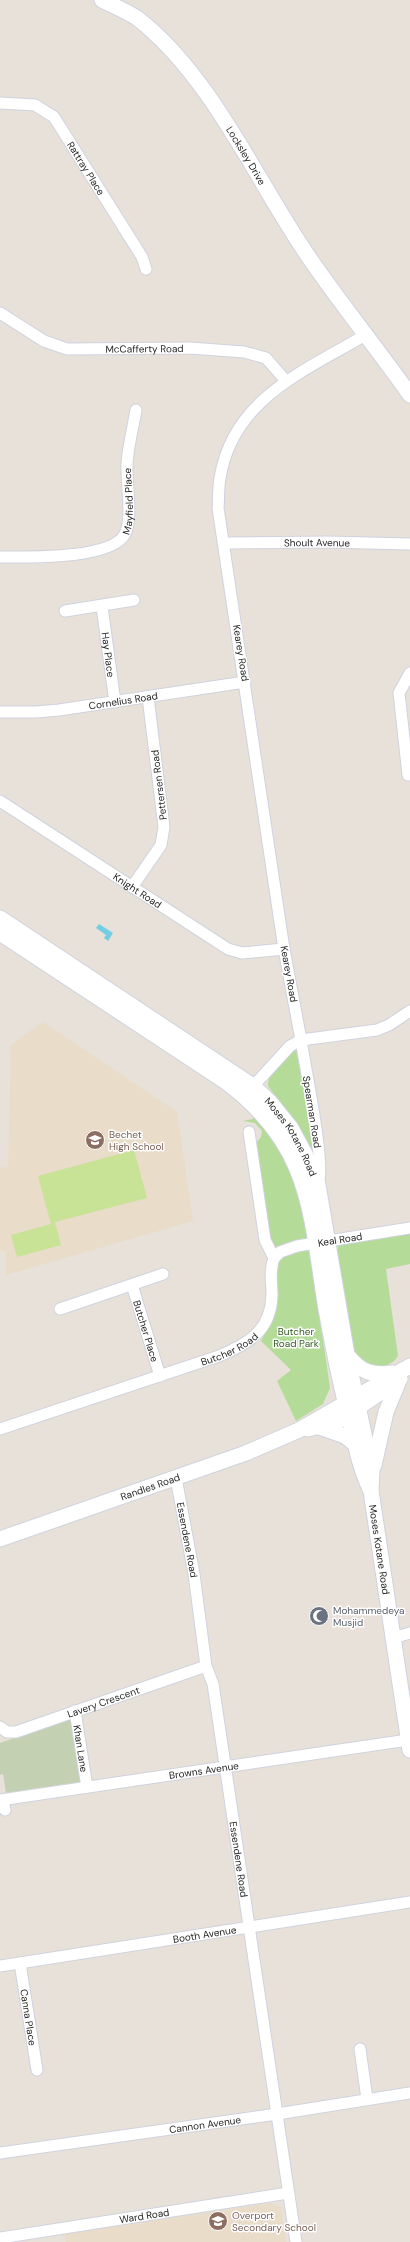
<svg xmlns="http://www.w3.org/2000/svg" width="410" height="2242" font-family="'DM Sans',sans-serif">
<rect width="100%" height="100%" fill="#e8e1d9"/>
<g fill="#e9dcc9">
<polygon points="43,1022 177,1112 193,1221 6,1275 6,1251 0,1251 0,1168 8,1167 11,1045"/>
<polygon points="271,2203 281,2207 286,2242 66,2242 65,2234"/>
</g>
<g fill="#b5db99">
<path d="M296,1050L298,1052L318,1163L303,1134L268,1086C267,1074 285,1055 296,1050Z"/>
<path d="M253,1115C298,1161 305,1219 314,1280C319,1316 325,1352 330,1388L323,1404L296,1421L277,1381L291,1370L261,1341L276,1312L278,1292L273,1248L270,1243L256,1143L261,1137L262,1131L255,1123L243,1121L253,1119Z"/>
<path d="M410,1232V1264L386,1269L398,1356C391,1367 381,1367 368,1367L355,1354L337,1249L340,1242Z"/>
</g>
<polygon fill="#c3d1b2" points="71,1718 80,1782 6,1793 3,1774 0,1775 0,1743"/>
<polygon fill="#c8e296" points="134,1150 147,1198 55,1222 61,1245 17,1257 11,1235 51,1224 38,1176"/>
<polygon fill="#73cee3" points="99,924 113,933 108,941 104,938 106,935 96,928"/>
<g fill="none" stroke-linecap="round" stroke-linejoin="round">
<defs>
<g id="street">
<path id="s1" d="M0,103L35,105L54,117L142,257L146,269"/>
<path id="s2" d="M0,313L44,341L67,349L190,348L244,352L266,358L286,381"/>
<path id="s3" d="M224,543L327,542L410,544"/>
<path id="s4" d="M0,557C27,557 111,560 125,534C133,518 126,483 127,464C128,446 133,428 136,410"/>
<path id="s5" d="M102,607L115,702"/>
<polyline points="65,611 134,600"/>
<path id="s6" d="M0,712H36L59,710L245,682"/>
<polyline points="408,775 399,693 410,673"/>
<path id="s7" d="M0,801L228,949L242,953L284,949"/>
<polyline points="132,887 161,845 164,827 148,697"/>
<path d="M248,1092L290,1046L301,1040L284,949L218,508C219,498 218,488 220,478C233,398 305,371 367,334"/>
<path d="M318,1185C326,1165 305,1067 301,1040L377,1030L389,1025L410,1011"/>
<path id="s8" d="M274,1258L280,1252L297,1246L410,1228"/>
<path id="s9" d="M132,1285L160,1376"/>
<polyline points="60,1309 163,1274"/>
<path id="s10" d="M0,1429L219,1356C248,1344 271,1331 272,1295C272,1282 269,1271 274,1258L265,1240L249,1132"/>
<path id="s11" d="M176,1478L194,1574L206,1666L213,1684L296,2242"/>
<polyline points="393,1638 410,1633"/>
<path id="s12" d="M75,1711L87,1787"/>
<path id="s13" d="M0,1727L7,1732H16L206,1666"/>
<path id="s14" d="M0,1800L408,1740"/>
<polyline points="3,1800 5,1810"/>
<path id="s15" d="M20,1963L37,2070"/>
<path id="s16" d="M0,1966L410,1902"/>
<polyline points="360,2049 367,2099"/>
<path id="s17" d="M0,2153L277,2114L410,2093"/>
<path id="s18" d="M0,2238L288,2193"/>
</g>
<g id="secondary">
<path id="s19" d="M102,0C114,6 126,11 137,18C211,75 256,180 308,256C340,303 377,348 410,395"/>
<path id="s20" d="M0,918L253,1086L270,1102L291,1128L305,1154L318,1185L347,1355L372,1471L371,1491L410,1750"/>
<path d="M0,933L226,1082C312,1146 310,1212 326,1309C333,1348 341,1387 351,1425C356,1447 360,1468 370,1489"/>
<path d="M348,1356C361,1372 372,1376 393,1373"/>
<polyline points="319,1427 345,1436 355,1444"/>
<polyline points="308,1429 340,1420 400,1379"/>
<polyline points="374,1465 386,1412 398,1383"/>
<path id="s21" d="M0,1539L246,1453L299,1430L410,1366"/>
</g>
</defs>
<use href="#street" stroke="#cfd3df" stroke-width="13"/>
<use href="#secondary" stroke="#cfd3df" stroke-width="17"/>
<use href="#street" stroke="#fff" stroke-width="11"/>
<use href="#secondary" stroke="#fff" stroke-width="15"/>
</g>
<defs>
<symbol id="school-disc" viewBox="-11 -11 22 22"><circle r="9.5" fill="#8d6e63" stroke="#fff"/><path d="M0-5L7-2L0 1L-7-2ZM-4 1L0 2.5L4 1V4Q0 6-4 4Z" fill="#fff"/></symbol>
<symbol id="mosque-disc" viewBox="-11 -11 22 22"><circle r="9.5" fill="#6b7280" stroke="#fff"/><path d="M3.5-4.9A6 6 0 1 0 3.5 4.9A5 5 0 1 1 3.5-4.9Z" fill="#fff"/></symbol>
</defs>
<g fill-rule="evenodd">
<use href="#school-disc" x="84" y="1129" width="22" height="22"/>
<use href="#mosque-disc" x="308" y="1605" width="22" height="22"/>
<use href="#school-disc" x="207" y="2210" width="22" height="22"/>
</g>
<g text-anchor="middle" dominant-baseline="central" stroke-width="3" stroke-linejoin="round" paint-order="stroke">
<g font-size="10" fill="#272727" stroke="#fff">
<text stroke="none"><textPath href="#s19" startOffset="216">Locksley Drive</textPath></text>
<text stroke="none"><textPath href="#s1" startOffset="118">Rattray Place</textPath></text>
<text stroke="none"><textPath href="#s2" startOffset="154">McCafferty Road</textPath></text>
<text stroke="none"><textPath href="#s4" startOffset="164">Mayfield Place</textPath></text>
<text stroke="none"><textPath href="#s3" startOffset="93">Shoult Avenue</textPath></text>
<text transform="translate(241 653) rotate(81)">Kearey Road</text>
<text stroke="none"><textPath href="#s5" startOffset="48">Hay Place</textPath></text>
<text stroke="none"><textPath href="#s6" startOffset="124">Cornelius Road</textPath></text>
<text transform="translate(159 785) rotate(-97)">Pettersen Road</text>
<text stroke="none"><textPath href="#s7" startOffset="164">Knight Road</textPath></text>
<text transform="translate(289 974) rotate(80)">Kearey Road</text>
<text transform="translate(312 1112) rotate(81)">Spearman Road</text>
<text stroke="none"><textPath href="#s20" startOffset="368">Moses Kotane Road</textPath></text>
<text stroke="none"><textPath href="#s8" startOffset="70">Keal Road</textPath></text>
<text stroke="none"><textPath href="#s9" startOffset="48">Butcher Place</textPath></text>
<text stroke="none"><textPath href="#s10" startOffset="243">Butcher Road</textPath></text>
<text stroke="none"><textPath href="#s21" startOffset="159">Randles Road</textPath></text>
<text stroke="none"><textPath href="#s11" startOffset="63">Essendene Road</textPath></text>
<text stroke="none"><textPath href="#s20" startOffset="794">Moses Kotane Road</textPath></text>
<text stroke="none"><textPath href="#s13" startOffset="110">Lavery Crescent</textPath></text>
<text stroke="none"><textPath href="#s12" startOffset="38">Khan Lane</textPath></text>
<text stroke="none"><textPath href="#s14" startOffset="206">Browns Avenue</textPath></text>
<text stroke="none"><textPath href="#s11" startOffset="387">Essendene Road</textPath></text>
<text stroke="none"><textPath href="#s16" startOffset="207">Booth Avenue</textPath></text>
<text stroke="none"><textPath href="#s15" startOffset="55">Canna Place</textPath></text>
<text stroke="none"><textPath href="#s17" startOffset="207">Cannon Avenue</textPath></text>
<text stroke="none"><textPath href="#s18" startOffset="146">Ward Road</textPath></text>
</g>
<g font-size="10" fill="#785e54" stroke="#fff" text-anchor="start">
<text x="109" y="1134">Bechet<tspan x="109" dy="12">High School</tspan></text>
<text x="232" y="2215">Overport<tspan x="232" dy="12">Secondary School</tspan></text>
</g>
<g font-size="10" fill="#305c1e" stroke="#fff">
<text x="296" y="1331">Butcher<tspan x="296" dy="12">Road Park</tspan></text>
</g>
<g font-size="10" fill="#5b616d" stroke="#fff" text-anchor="start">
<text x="333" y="1610">Mohammedeya<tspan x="333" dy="12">Musjid</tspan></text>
</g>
</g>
</svg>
